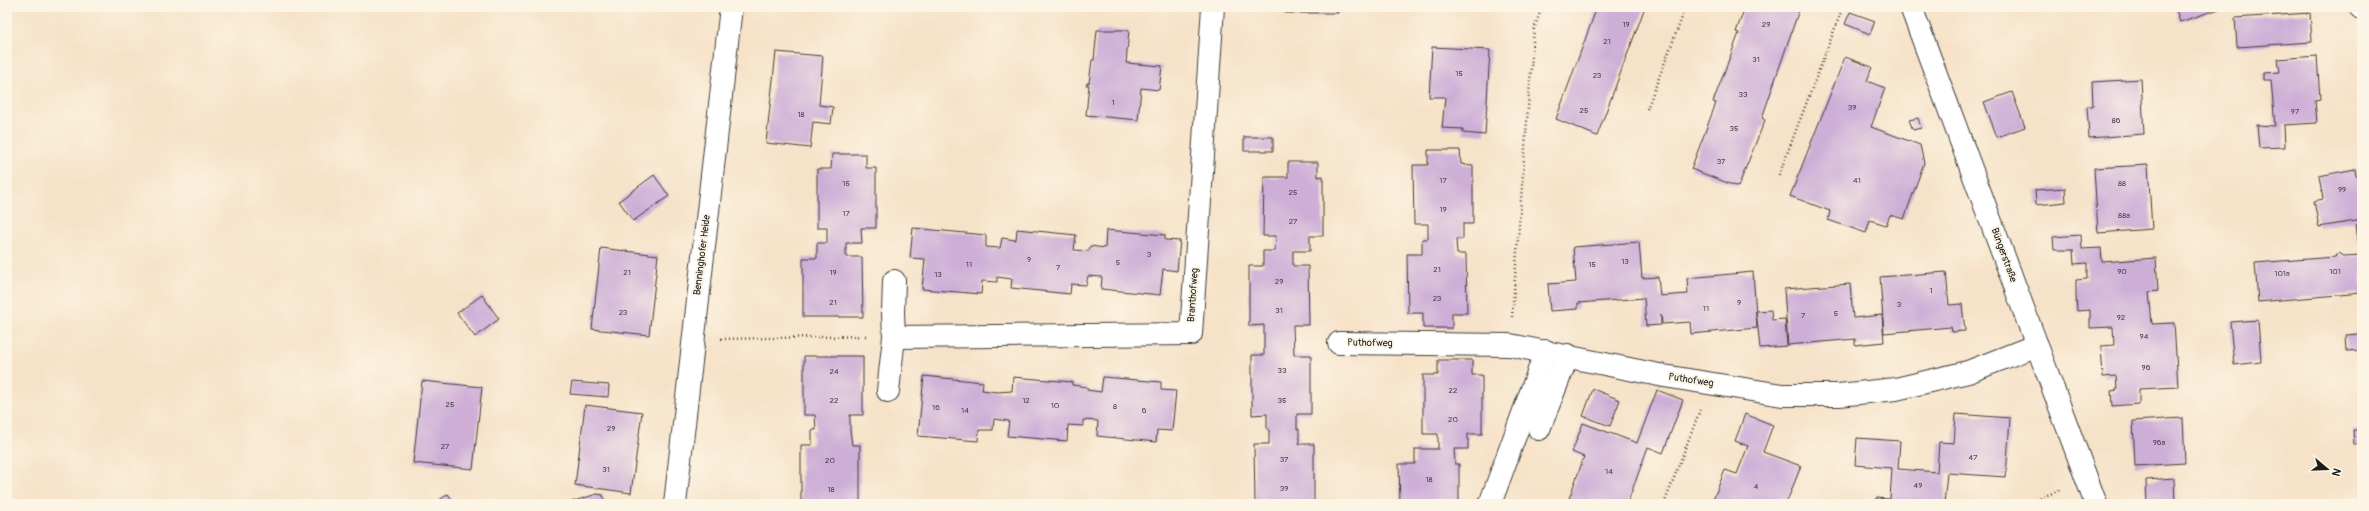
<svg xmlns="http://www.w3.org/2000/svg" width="2369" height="511" font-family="Pangolin,sans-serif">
<rect width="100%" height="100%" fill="#fcf5e5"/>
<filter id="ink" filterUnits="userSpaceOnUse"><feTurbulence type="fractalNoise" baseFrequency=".025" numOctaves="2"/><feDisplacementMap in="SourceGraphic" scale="8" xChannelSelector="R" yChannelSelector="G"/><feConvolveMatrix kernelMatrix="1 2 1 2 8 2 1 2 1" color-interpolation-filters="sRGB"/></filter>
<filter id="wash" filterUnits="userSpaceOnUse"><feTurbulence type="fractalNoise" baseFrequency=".012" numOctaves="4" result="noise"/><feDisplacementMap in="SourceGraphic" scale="16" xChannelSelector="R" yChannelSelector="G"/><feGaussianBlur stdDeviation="0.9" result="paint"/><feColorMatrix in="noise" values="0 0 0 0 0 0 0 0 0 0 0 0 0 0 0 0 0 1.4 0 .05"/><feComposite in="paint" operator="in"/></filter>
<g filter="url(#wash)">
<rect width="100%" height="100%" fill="#f6e2c8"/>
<g id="blocks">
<g fill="#ceaed7">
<polygon points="1285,7 1337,7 1338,13 1285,13"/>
<polygon points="1597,7 1645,7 1597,136 1556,119"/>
<polygon points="1745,7 1800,7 1762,118 1765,120 1738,187 1691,169 1716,103 1713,102 1739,33 1736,32"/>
<polygon points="2175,7 2225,7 2180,22"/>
<polygon points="1850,12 1875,21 1870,34 1845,24"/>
<polygon points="2310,13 2312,42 2237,47 2235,18"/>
<polygon points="1097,30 1129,30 1126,63 1162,66 1159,90 1141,88 1138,120 1086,115 1089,85 1086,85 1087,83 1089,83 1092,60 1094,60"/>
<polygon points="1432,47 1490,50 1485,135 1463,133 1463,129 1442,128 1445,97 1429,97"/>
<polygon points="776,52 823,56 819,105 833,107 831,124 813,122 810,148 766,143"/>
<polygon points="2317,56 2320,99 2315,100 2317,123 2284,125 2285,147 2259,148 2257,125 2275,126 2271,80 2264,80 2264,73 2280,72 2278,59"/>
<polygon points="1845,57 1872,67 1867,81 1885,88 1871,127 1920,145 1924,163 1904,219 1890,215 1886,225 1870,220 1866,233 1828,220 1830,211 1790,196"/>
<polygon points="2141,79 2144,134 2089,138 2087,106 2093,106 2092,82"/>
<polygon points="2012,92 2025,127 1997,137 1984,102"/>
<polygon points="1918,118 1921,128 1913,130 1909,120"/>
<rect x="1244" y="137" width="29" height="14"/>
<polygon points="1428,150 1460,150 1461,164 1473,165 1473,224 1463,224 1463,239 1456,239 1457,254 1466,254 1467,313 1452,313 1452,328 1423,328 1423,313 1408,313 1407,254 1422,254 1422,239 1428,239 1428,224 1414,224 1413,165 1428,165"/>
<polygon points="832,154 866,154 866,168 876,168 876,228 861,228 862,243 846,243 846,257 862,257 863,317 803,317 803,258 817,258 817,243 827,243 827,228 817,228 817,169 831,169"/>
<polygon points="1288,162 1318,162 1318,177 1323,176 1323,236 1310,236 1310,251 1293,251 1293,266 1308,266 1309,325 1293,325 1294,355 1311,355 1311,414 1297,414 1297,429 1299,429 1299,444 1314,444 1314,503 1255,504 1254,444 1269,444 1269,429 1267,429 1267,414 1252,415 1252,355 1264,355 1264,325 1249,326 1249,266 1263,266 1263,251 1275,251 1276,236 1263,236 1264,177 1288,177"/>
<polygon points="2148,165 2152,229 2098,233 2094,168"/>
<polygon points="2355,169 2356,176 2362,175 2362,220 2319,227 2314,201 2323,199 2319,176"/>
<polygon points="654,175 669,196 633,221 619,201"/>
<polygon points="2065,188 2066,202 2036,205 2035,190"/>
<polygon points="2362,224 2362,240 2358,241 2356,225"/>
<polygon points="913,228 986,235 986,247 1000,248 1002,238 1016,240 1017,229 1076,235 1074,250 1089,251 1090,246 1105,248 1106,230 1165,235 1165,240 1180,241 1177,271 1163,269 1160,295 1101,289 1102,277 1088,276 1086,285 1071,284 1070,294 1011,288 1012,279 997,277 997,282 982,281 981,294 922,289 925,259 910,258"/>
<polygon points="2081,235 2082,249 2101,248 2102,262 2156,258 2158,291 2149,292 2152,324 2174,323 2178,387 2139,389 2139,404 2112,406 2111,391 2117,390 2116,376 2103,377 2101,346 2114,345 2113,327 2090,328 2090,310 2077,311 2076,296 2076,280 2087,279 2087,263 2074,264 2073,250 2054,250 2053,237"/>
<polygon points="1639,242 1642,278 1658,277 1660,296 1688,294 1687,278 1753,272 1757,328 1691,334 1690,322 1662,324 1661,314 1661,325 1646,326 1644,298 1578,303 1578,309 1550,311 1548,284 1576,282 1573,247"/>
<polygon points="601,248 658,255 649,335 592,329"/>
<polygon points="2339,253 2344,256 2362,255 2362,293 2258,302 2255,263 2335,257"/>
<polygon points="1946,272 1949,305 1962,304 1965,331 1952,332 1951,327 1884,333 1880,277"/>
<polygon points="1850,284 1853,318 1882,315 1884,342 1855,345 1855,339 1788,345 1784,289"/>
<polygon points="482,295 499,319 475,337 457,313"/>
<polygon points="1771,310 1772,320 1785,319 1787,346 1760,348 1756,311"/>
<polygon points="2258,320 2261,362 2234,365 2230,322"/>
<polygon points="2359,332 2362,332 2362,366 2360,350 2347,351 2346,335 2358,334"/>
<polygon points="804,356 863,356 863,415 850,415 850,430 852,445 860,445 860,504 801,504 801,445 812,445 812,430 816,430 815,415 804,415"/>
<polygon points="1438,360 1472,360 1472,375 1482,375 1482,434 1468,434 1468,449 1454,449 1455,464 1459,464 1459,504 1400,504 1399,464 1415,464 1415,449 1438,449 1438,434 1423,434 1423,375 1438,375"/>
<polygon points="924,376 983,382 982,390 997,392 1012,391 1013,377 1072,382 1072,385 1087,387 1087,390 1101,392 1103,377 1161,382 1161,390 1176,391 1172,431 1157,430 1156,442 1097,436 1098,421 1083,420 1083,426 1068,425 1067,441 1007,436 1009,421 994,419 993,430 979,430 978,441 918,436"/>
<polygon points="422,381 482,387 473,469 413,463"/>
<polygon points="572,382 609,385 608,397 570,394"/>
<polygon points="1593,389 1620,400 1610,426 1583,416"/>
<polygon points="1657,390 1683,400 1663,453 1648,447 1627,504 1567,504 1584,457 1572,452 1583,423 1637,443"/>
<polygon points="585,405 642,412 631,493 575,485"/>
<polygon points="1745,414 1773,425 1763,452 1801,466 1786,504 1724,504 1713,500 1725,470 1737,474 1748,446 1735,441"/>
<polygon points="1956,414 2010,418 2006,477 1947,473 1944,504 1875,504 1876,498 1890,499 1892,468 1855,465 1857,438 1900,441 1898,469 1937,472 1939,442 1954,443"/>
<polygon points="2183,418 2185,463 2135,466 2133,421"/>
<polygon points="2353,430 2362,430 2362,444 2354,444"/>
<polygon points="2174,478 2175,504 2147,504 2146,480"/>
<polygon points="448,494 455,504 434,504"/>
<polygon points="597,494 603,495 605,504 570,504 571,502"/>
</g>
</g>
</g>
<g filter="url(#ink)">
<use href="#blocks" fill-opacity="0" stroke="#3d3a36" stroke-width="1"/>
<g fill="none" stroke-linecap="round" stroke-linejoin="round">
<defs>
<g id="minor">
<polyline points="1911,7 2096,504"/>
<polyline points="2361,7 2362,8"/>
<polyline points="894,337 1191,334 1213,7"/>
<polyline points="1339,343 1510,345 1664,376 1782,395 1839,395 1896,389 1968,372 2037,345"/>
<polyline points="888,391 894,337 893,313 894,281"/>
<polyline points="1539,429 1568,355"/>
<polyline points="675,504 731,7"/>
<polyline points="1490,504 1546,351"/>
</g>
</defs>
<use href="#minor" stroke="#3d3a36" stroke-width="24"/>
<g stroke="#3d3a36" stroke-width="2.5" stroke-dasharray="1 3" stroke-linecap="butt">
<polyline points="1647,109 1686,7"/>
<polyline points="1779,175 1843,7"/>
<polyline points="1512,317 1534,29 1542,7"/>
<polyline points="721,339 866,336"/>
<polyline points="1664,504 1700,410"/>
<polyline points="2025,504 2060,490"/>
</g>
<use href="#minor" stroke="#fff" stroke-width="22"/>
</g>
</g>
<g text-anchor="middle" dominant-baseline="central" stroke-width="4" stroke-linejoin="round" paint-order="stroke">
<g font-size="8" fill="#48404b">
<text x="1626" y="24">19</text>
<text x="1766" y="24">29</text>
<text x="1607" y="41">21</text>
<text x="1756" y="59">31</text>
<text x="1459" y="73">15</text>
<text x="1597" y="75">23</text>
<text x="1743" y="94">33</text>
<text x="1113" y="102">1</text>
<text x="1852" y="107">39</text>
<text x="1584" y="110">25</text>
<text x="2295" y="111">97</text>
<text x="801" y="114">18</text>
<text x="2116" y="120">86</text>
<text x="1734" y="128">35</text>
<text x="1721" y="161">37</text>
<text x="1443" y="180">17</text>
<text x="1857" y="180">41</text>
<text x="846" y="183">15</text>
<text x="2122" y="183">88</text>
<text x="2342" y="189">99</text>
<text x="1293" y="192">25</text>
<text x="1443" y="209">19</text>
<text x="846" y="213">17</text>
<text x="2124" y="215">88a</text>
<text x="1293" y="221">27</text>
<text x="1149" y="254">3</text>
<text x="1029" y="259">9</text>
<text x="1625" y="261">13</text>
<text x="1118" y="262">5</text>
<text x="969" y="264">11</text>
<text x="1592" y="264">15</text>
<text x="1058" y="267">7</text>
<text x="1437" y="269">21</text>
<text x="2122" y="271">90</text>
<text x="2335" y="271">101</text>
<text x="627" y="272">21</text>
<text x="833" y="272">19</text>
<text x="2282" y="273">101a</text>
<text x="938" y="274">13</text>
<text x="1279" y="281">29</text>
<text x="1931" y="290">1</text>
<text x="1437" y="298">23</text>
<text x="833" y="302">21</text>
<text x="1739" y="302">9</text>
<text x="1899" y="304">3</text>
<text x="1706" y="308">11</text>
<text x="1279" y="310">31</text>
<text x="623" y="312">23</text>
<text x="1836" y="313">5</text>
<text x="1803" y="315">7</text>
<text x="2121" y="317">92</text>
<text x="2144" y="336">94</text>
<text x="2146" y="367">96</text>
<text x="1282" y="370">33</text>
<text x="834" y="371">24</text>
<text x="1453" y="390">22</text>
<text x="834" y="400">22</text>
<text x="1026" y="400">12</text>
<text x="1282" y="400">35</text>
<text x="450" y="404">25</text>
<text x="1055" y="405">10</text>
<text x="1115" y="406">8</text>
<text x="936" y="407">16</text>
<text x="965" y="410">14</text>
<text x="1144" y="410">6</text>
<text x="1453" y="419">20</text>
<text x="611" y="428">29</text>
<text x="2159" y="442">96a</text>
<text x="445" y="446">27</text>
<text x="1973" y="457">47</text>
<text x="1284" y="459">37</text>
<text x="830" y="460">20</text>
<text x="606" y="469">31</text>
<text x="1609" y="471">14</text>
<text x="1429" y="479">18</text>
<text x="1918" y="485">49</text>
<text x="1756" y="486">4</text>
<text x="1284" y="488">39</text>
<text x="831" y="489">18</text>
</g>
<g font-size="10" fill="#1c1c1c" stroke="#fcf5e5">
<text transform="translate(702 255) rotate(-83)">Benninghofer Heide</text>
<text transform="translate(2004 255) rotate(70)">Büngerstraße</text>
<text transform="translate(1193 295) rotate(-86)">Branthofweg</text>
<text transform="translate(1370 343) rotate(1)">Puthofweg</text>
<text transform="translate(1691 380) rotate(9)">Puthofweg</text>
</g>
</g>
<rect width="2369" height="511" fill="none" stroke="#fcf5e5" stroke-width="24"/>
<g transform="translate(2327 469) rotate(109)" stroke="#fcf5e5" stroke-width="3" paint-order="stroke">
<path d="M0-3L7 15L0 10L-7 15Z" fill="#1c1c1c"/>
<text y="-6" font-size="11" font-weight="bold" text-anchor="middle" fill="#1c1c1c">N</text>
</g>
</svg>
